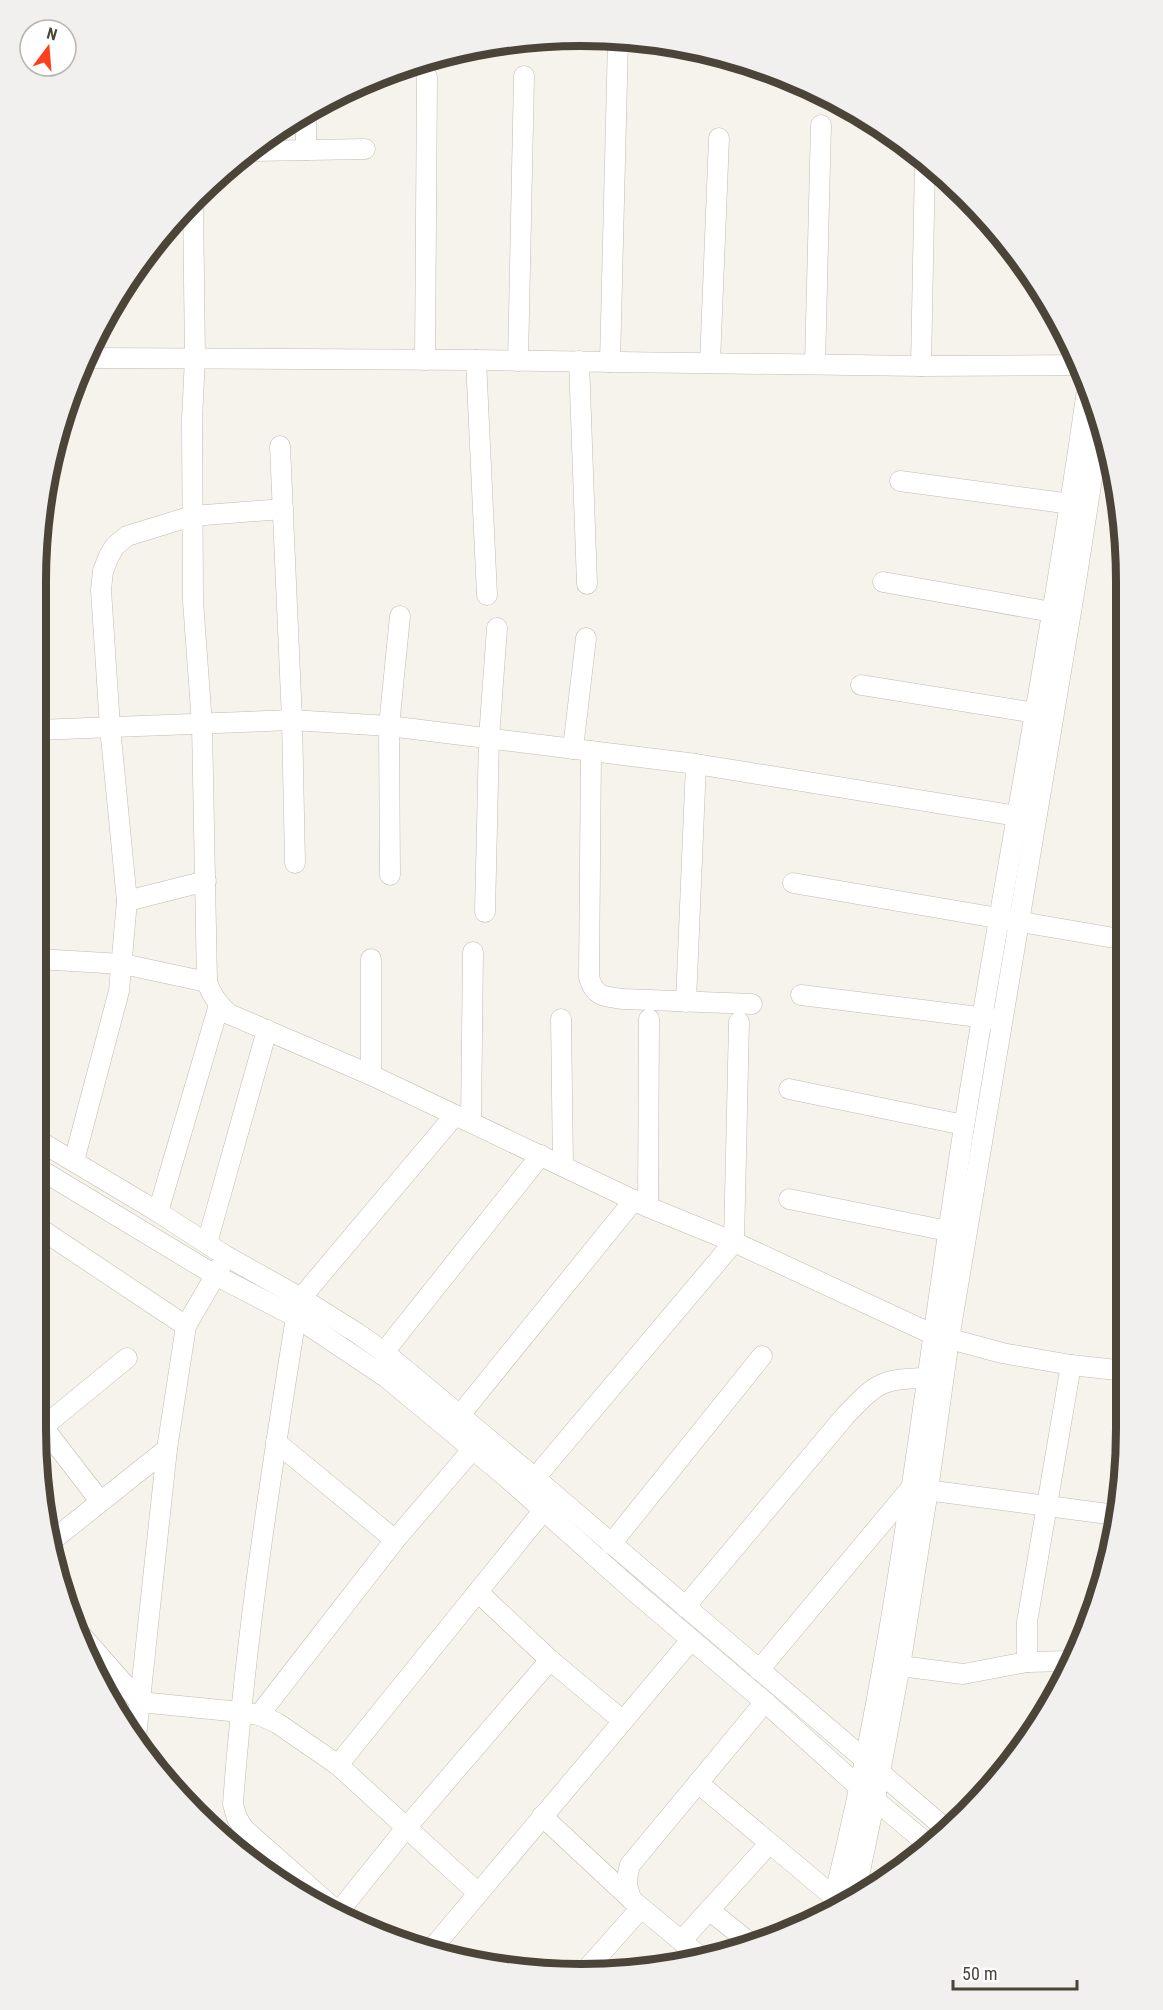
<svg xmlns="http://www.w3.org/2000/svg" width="1163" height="2010" font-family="'Roboto Condensed',sans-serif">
<rect width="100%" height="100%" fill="#f6f3ec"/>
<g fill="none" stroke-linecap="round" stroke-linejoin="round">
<defs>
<g id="minor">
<polyline points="306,113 306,150"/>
<polyline points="250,151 365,149"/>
<path d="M193,200L195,358L192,419L193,601L202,724L207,982C212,996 218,1004 229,1014L371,1075L648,1207L734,1242L932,1334L1002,1353L1071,1365L1126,1371"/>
<polyline points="89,358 476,360 921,366 1079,365"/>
<polyline points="425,360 427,77"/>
<polyline points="476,360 487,595"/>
<polyline points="518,361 524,76"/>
<polyline points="579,361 587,584"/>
<polyline points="610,362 618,40"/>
<polyline points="710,363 719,138"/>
<polyline points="815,364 821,125"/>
<polyline points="921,366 925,161"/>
<polyline points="280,446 292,720 295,863"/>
<polyline points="900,481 1071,504"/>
<polyline points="883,582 1052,612"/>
<polyline points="861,685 1048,715"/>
<polyline points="37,730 292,720 389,726 696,764 1029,818"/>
<polyline points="573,749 586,638"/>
<path d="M591,751L589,977C594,997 605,997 624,999L752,1004"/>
<polyline points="390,875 389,726 400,616"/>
<polyline points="793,883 1126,940"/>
<polyline points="127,901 206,881"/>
<polyline points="485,912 489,738 497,628"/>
<polyline points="37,959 123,964 207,982"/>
<polyline points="801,995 995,1019"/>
<polyline points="686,1002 696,764"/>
<polyline points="561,1019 563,1166"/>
<polyline points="371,1075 371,959"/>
<polyline points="789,1089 964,1125"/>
<polyline points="471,1122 473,952"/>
<polyline points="36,1139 158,1212 226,1256 301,1298 357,1333 384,1352 535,1478 945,1828"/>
<polyline points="74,1161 119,991 127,901 110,727 101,590 103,571 109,556 115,546 127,536 192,516 283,509"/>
<polyline points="36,1167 215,1275 296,1317 387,1378 505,1476 634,1591 765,1702 859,1787 929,1845"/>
<polyline points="789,1199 948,1231"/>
<polyline points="648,1207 649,1019"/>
<polyline points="158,1212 219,1005"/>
<polyline points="36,1226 186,1326"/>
<polyline points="207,1243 267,1030"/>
<polyline points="301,1298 455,1115"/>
<path d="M296,1317C270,1479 245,1641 233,1804L237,1818L244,1829L330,1905"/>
<polyline points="384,1352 541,1155"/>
<polyline points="460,1415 634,1200"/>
<polyline points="36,1418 100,1501"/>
<polyline points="43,1427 127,1358"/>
<polyline points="276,1442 395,1540"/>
<polyline points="535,1478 734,1242 739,1022"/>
<polyline points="54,1539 167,1449"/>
<polyline points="611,1544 762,1356"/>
<polyline points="478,1592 550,1660 623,1721"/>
<path d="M685,1607L845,1416C877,1383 880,1379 926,1378"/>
<polyline points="82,1636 140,1702 240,1712 259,1715 277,1723 338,1765 478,1893"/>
<polyline points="1027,1662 1027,1622 1071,1365"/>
<polyline points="900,1666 963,1674 1027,1662 1070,1661"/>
<polyline points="759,1670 911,1488 1116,1515"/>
<polyline points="259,1715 395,1540 472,1450"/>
<polyline points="136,1737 167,1449 186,1326 222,1264"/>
<polyline points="338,1765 543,1511"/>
<polyline points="698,1783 834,1897"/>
<polyline points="542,1816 632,1900"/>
<polyline points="855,1895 875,1799 900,1666 928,1490 949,1339 1075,588 1101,420"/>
<path d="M831,1909C897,1652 923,1388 964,1127C1003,883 1051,641 1086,397L1090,389"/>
<polyline points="340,1910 406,1828 550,1660"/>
<polyline points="709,1910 749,1942"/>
<polyline points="682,1940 769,1844"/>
<polyline points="430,1951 691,1640"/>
<path d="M697,1954L632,1900C626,1887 626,1879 630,1865L765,1702"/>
<polyline points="586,1970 641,1908"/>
</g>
</defs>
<use href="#minor" stroke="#c2bbae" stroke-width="21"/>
<use href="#minor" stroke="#fff" stroke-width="20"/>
</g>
<path d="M0 0H1163V2010H0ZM581 46H581A535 535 0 0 1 1116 581V1429A535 535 0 0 1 581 1964H581A535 535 0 0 1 46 1429V581A535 535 0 0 1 581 46Z" fill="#f1f0ef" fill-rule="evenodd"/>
<path fill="none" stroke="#4b4439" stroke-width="8" d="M581 46H581A535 535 0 0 1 1116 581V1429A535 535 0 0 1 581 1964H581A535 535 0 0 1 46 1429V581A535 535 0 0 1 581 46Z"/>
<g transform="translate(48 48) rotate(16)"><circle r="28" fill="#ffffff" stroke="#b7b4b0" stroke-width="1.5"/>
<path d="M0-4.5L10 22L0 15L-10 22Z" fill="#fc3f1d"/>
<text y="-9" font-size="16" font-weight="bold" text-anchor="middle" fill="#4b4439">N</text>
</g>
<path d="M953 1980v9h124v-9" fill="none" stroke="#4b4439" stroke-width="3"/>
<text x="962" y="1980" font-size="18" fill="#4b4439" stroke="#ffffff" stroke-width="4.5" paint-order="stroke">50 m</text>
</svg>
